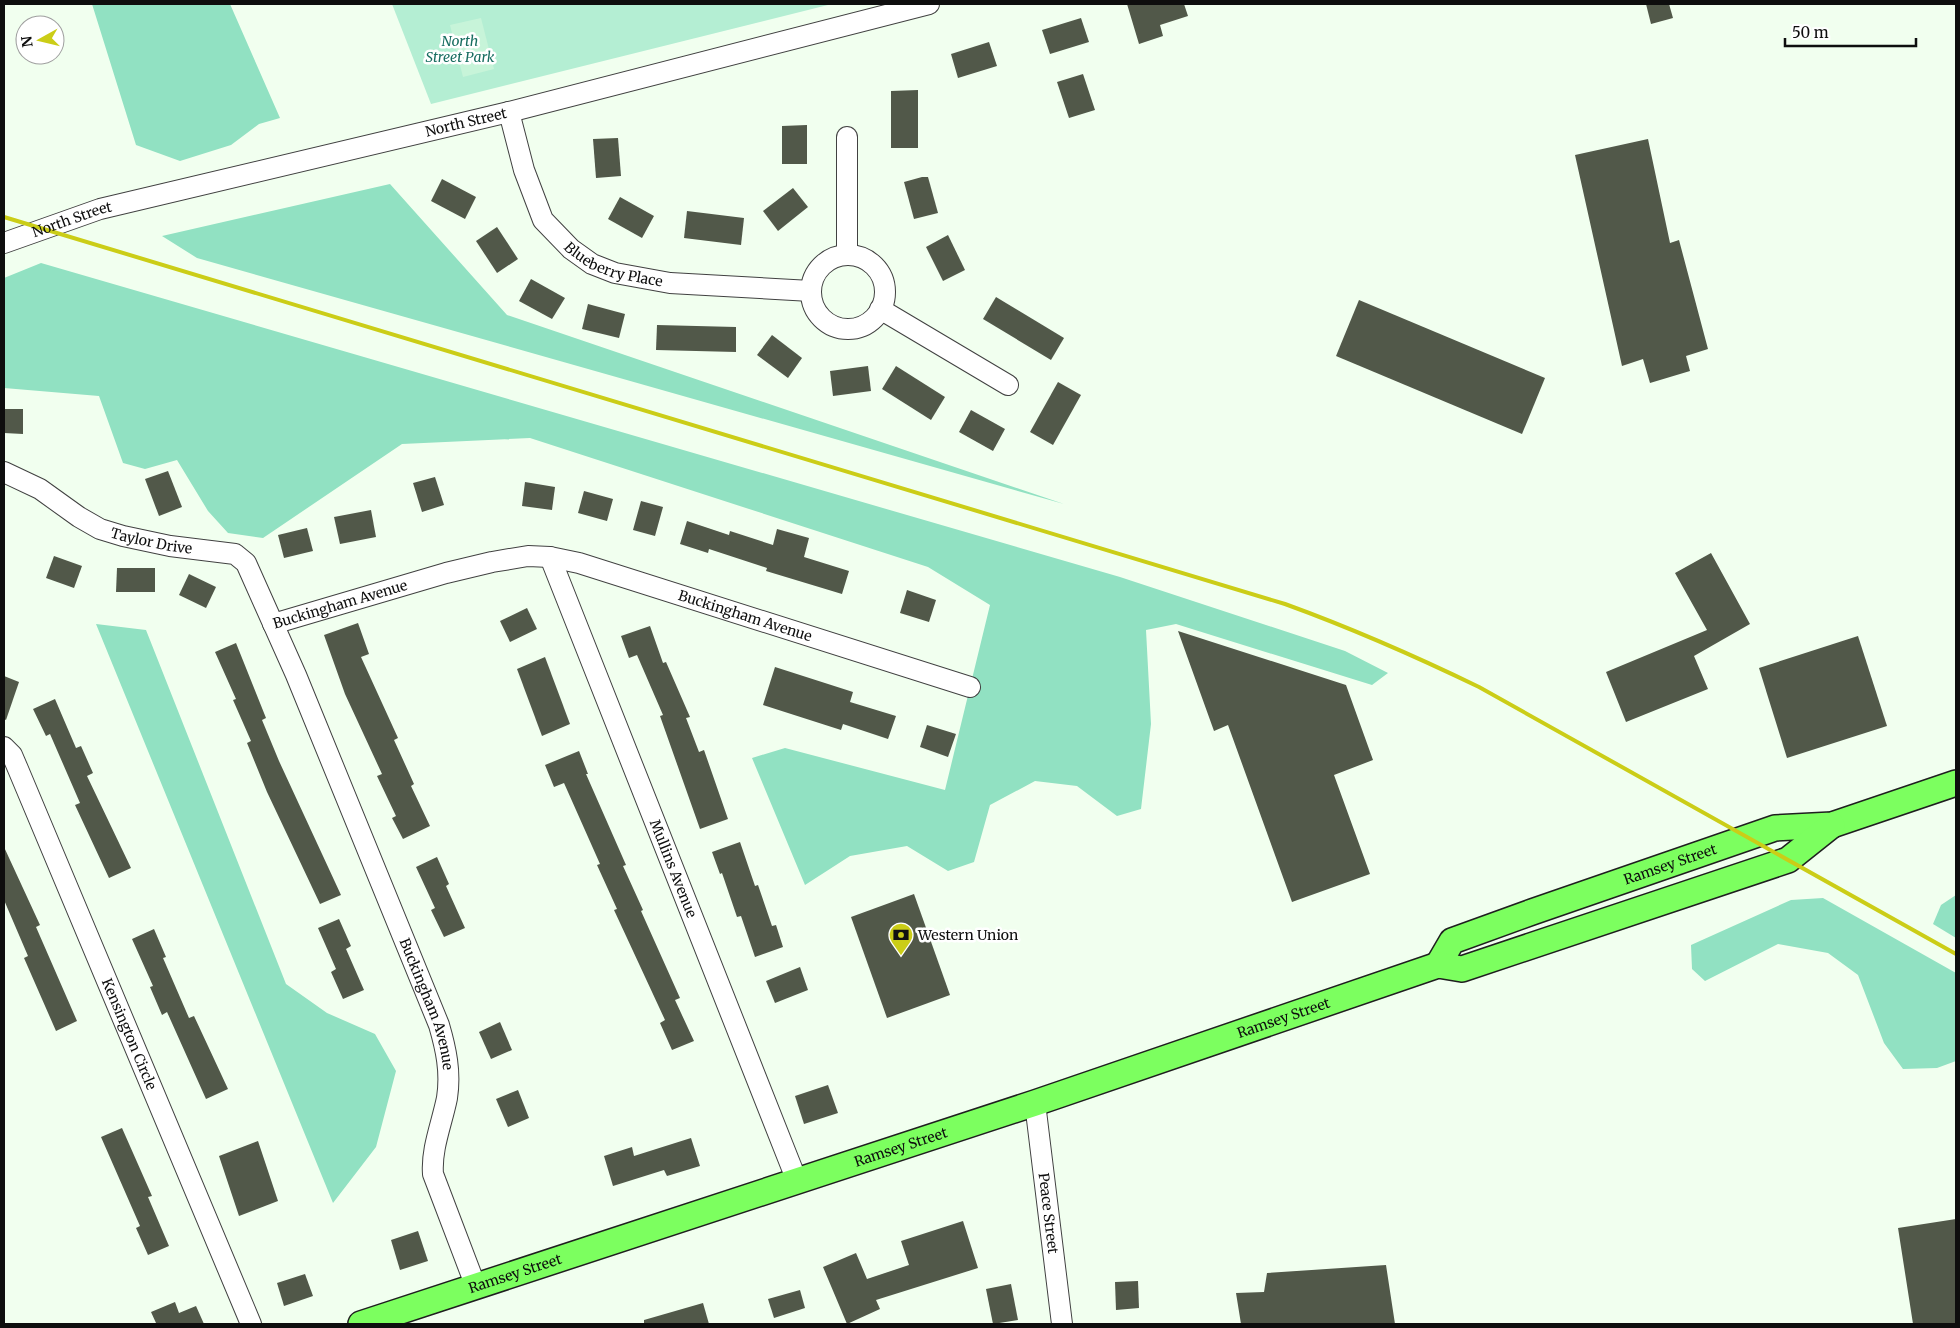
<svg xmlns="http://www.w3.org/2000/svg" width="1960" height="1328" font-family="Merriweather,serif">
<rect width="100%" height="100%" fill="#f1ffef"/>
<polygon fill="#b4eed3" points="392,4 832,4 431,104"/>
<g fill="#91e1c2">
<polygon points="92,4 230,4 280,118 259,124 231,145 180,161 136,145"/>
<polygon points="390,184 507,315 1064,504 197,258 162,236"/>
<polygon points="41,263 1120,577 1345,651 1388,673 1372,685 1176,624 1146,630 1151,724 1141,809 1117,816 1077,786 1035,781 990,805 974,862 948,871 907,846 850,856 805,885 752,758 785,748 945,790 990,605 928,567 530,438 402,444 263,538 228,533 208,511 177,460 145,469 123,463 99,396 4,388 4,278"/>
<polygon points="96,624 146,630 286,984 327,1013 375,1034 396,1071 376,1147 333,1203"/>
<polygon points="1956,895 1956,938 1933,924 1941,905"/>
<polygon points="1823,898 1956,973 1956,1061 1937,1068 1903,1069 1884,1043 1858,975 1828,953 1778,944 1705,981 1692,969 1691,945 1791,900"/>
</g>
<polygon fill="#c7f4d9" points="481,18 494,69 463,77 450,25"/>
<g fill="#515849">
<polygon points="1127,4 1184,4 1188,16 1160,25 1163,36 1139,44"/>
<polygon points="1646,4 1669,4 1673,18 1651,24"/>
<polygon points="1081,18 1089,42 1050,54 1042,30"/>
<polygon points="989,42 997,66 958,78 951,54"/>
<polygon points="1083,74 1095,110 1069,118 1057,82"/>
<polygon points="918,90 918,148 891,148 891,91"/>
<polygon points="807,125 807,164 782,164 782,126"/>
<polygon points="618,138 621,176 596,178 593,139"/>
<polygon points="1648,139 1670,243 1679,240 1708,349 1686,356 1690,371 1650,383 1643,359 1622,366 1575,155"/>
<polygon points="922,177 928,177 938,213 914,219 904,182"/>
<polygon points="442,179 476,197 465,219 431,201"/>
<polygon points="793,188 808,207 778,231 763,211"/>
<polygon points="620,197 654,216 642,238 608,219"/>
<polygon points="687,211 744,218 741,245 684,238"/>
<polygon points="497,227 518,259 497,273 476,241"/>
<polygon points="948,235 965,270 943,281 926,247"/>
<polygon points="531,279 565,298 552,319 519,301"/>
<polygon points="996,297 1064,338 1051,360 983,319"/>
<polygon points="1359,300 1545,378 1522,434 1336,356"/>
<polygon points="588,304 625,314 619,338 582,329"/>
<polygon points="657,325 736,327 736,352 656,350"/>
<polygon points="772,335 802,358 788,378 757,355"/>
<polygon points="868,366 871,391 833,396 830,371"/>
<polygon points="896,366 945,397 931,420 882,389"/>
<polygon points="1058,382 1081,395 1053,445 1030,432"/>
<polygon points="4,409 23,409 23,434 4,433"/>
<polygon points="971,410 1005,429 993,451 959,432"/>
<polygon points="168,471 182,507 159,516 145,479"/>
<polygon points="435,477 444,505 422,512 413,483"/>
<polygon points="525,482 555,487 552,510 522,506"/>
<polygon points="584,491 613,499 607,521 578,513"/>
<polygon points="641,501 663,507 655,536 633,530"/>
<polygon points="371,510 376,537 340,544 334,517"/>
<polygon points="687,521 729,535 730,531 773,545 777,529 809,538 804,557 849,571 842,594 766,571 767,568 709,549 708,553 680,544"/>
<polygon points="307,528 313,551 284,558 278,535"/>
<polygon points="1711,553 1750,624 1694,656 1708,689 1626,722 1606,672 1707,630 1675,573"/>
<polygon points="54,556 82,566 74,588 46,578"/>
<polygon points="117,568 155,568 155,592 116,592"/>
<polygon points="189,574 216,587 206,608 179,595"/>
<polygon points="907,590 936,600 929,622 900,613"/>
<polygon points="527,608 537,629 510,642 500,621"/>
<polygon points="358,623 369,654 361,657 398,738 394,740 414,784 411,786 430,826 403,839 392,818 396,816 377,776 382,774 345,694 324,635"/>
<polygon points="650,626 663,663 666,662 690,717 686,718 699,752 704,750 728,819 700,829 660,716 663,715 637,655 629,658 621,636"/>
<polygon points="1178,631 1346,685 1373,760 1334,775 1370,874 1292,902 1228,725 1214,731"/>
<polygon points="1858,636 1887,726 1787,758 1759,668"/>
<polygon points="236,643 266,718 262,720 279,761 341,895 320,904 267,792 247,743 251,741 233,700 236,699 215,652"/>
<polygon points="545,657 570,724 542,736 517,669"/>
<polygon points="775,667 853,692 850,702 896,716 888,739 843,724 841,730 763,705"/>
<polygon points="4,676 19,682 6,720 4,719"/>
<polygon points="55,699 76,748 81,746 93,773 87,776 131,868 109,878 75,805 80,803 50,734 46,736 33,709"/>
<polygon points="927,725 956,734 948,757 920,747"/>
<polygon points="579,751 588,774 586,774 626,865 623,866 643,910 641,911 680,998 675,1000 694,1041 672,1050 660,1023 665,1020 614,910 617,909 597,865 600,864 564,783 554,787 545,765"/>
<polygon points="740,842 755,886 758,885 772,926 776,925 783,947 755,957 741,916 737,917 722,873 720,874 712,852"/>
<polygon points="4,847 40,925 36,927 77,1021 56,1031 24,958 28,956 4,900"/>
<polygon points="437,857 449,884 446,886 465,928 444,937 431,910 435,908 416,867"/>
<polygon points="914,894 950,995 887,1018 851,917"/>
<polygon points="339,919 351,946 346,949 364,990 343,999 331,972 336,969 318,928"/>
<polygon points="154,929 166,957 163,958 189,1018 194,1016 228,1089 206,1099 167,1012 162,1015 150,987 153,986 132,939"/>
<polygon points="800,967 808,990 775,1003 766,981"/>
<polygon points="500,1022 512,1050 491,1059 479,1032"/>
<polygon points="828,1085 838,1113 804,1124 795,1096"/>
<polygon points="518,1090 529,1118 508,1127 496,1099"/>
<polygon points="122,1128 152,1196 148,1197 169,1246 148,1255 136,1228 140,1226 101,1137"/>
<polygon points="691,1138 700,1166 667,1176 664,1170 613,1186 604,1156 632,1147 634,1156"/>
<polygon points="258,1141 278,1201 239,1216 219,1156"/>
<polygon points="1956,1219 1956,1324 1913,1324 1898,1228"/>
<polygon points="963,1221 978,1268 876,1300 880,1309 847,1324 823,1267 856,1253 867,1279 909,1265 901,1241"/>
<polygon points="418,1231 428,1261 400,1270 391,1240"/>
<polygon points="1386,1265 1395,1324 1241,1324 1236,1293 1264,1292 1267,1273"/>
<polygon points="305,1274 313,1296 284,1306 277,1283"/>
<polygon points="1138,1281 1139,1308 1116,1310 1115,1282"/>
<polygon points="1011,1284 1018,1320 993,1324 986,1289"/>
<polygon points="800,1290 805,1308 774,1318 768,1299"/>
<polygon points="175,1302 179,1313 196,1306 204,1324 153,1324 156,1323 151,1312"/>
<polygon points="703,1303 709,1324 644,1324 644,1320"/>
</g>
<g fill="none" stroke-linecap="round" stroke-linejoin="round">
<defs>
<g id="minor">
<path id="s1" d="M509,112L524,170L543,220L571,249L592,264L615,273L670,283L811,291"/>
<polyline points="847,137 847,255"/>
<path id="s2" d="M4,243L100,209L509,112L929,4"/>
<circle cx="848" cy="292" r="37"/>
<polyline points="880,309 1008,385"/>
<path id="s3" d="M4,472L40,489L79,517L100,529L123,536L170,546L235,554L246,563L296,675L439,1025C446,1049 451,1072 447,1098C442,1123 431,1149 433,1174L476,1287"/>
<path id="s4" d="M550,557L797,1181"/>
<path id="s5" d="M273,624L446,573L492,562L528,556L550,557L579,563L970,687"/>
<path id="s6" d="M4,747L12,755L18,769L251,1324"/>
<path id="s7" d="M1035,1103L1062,1324"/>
</g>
<g id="major">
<path id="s8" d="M1438,965L1452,941L1532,912L1775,828L1832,825L1956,783"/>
<path id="s9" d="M361,1324L1035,1103L1438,965L1462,969L1788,860L1832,825"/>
</g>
</defs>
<use href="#minor" stroke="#414141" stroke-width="22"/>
<use href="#major" stroke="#1f1f1f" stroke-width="28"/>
<use href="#minor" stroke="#fff" stroke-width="20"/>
<use href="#major" stroke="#7cff5f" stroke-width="25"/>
<path stroke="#cbcd17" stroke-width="4" d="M4,217L1285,604C1351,628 1415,656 1479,687L1956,954"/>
</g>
<defs>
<symbol id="bank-pin" viewBox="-11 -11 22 30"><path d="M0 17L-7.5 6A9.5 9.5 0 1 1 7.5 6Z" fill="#cbcd17" stroke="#fff"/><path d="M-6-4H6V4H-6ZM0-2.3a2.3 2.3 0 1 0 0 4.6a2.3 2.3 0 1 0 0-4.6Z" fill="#111"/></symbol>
</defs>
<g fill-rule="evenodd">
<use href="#bank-pin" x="887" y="921" width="28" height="38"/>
</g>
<g text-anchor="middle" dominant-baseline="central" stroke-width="5" stroke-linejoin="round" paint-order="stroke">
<g font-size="14" font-style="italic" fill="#176d60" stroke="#fff">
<text x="460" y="41">North<tspan x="460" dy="16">Street Park</tspan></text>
</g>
<g font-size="14" fill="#0e0e0e" stroke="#fff">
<text stroke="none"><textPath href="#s2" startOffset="478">North Street</textPath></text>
<text stroke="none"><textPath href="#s2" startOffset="72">North Street</textPath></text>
<text stroke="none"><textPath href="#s1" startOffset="200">Blueberry Place</textPath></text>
<text stroke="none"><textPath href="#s3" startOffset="165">Taylor Drive</textPath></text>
<text stroke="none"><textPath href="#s5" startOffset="70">Buckingham Avenue</textPath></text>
<text stroke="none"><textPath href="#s5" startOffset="490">Buckingham Avenue</textPath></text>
<text stroke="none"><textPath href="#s8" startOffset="259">Ramsey Street</textPath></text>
<text stroke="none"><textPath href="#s4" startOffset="335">Mullins Avenue</textPath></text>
<text stroke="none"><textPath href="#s3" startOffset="741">Buckingham Avenue</textPath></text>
<text stroke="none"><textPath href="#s9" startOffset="972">Ramsey Street</textPath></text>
<text stroke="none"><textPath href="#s6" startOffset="314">Kensington Circle</textPath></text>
<text stroke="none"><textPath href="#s9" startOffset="568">Ramsey Street</textPath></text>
<text stroke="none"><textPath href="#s7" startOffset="111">Peace Street</textPath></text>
<text stroke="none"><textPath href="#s9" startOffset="162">Ramsey Street</textPath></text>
</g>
<g font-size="14" fill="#0e0e0e" stroke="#fff" text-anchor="start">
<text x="918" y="935">Western Union</text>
</g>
</g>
<rect width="1960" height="1328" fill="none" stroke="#0e0e0e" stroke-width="10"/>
<g transform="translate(40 40) rotate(262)"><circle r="24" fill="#ffffff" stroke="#9f9f9f"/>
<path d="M0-4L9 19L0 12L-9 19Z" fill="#cbcd17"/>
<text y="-8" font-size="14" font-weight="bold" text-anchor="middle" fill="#0e0e0e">N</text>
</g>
<path d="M1785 38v8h131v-8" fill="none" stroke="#0e0e0e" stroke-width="2.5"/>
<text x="1792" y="38" font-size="15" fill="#0e0e0e" stroke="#ffffff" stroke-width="4" paint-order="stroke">50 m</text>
</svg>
